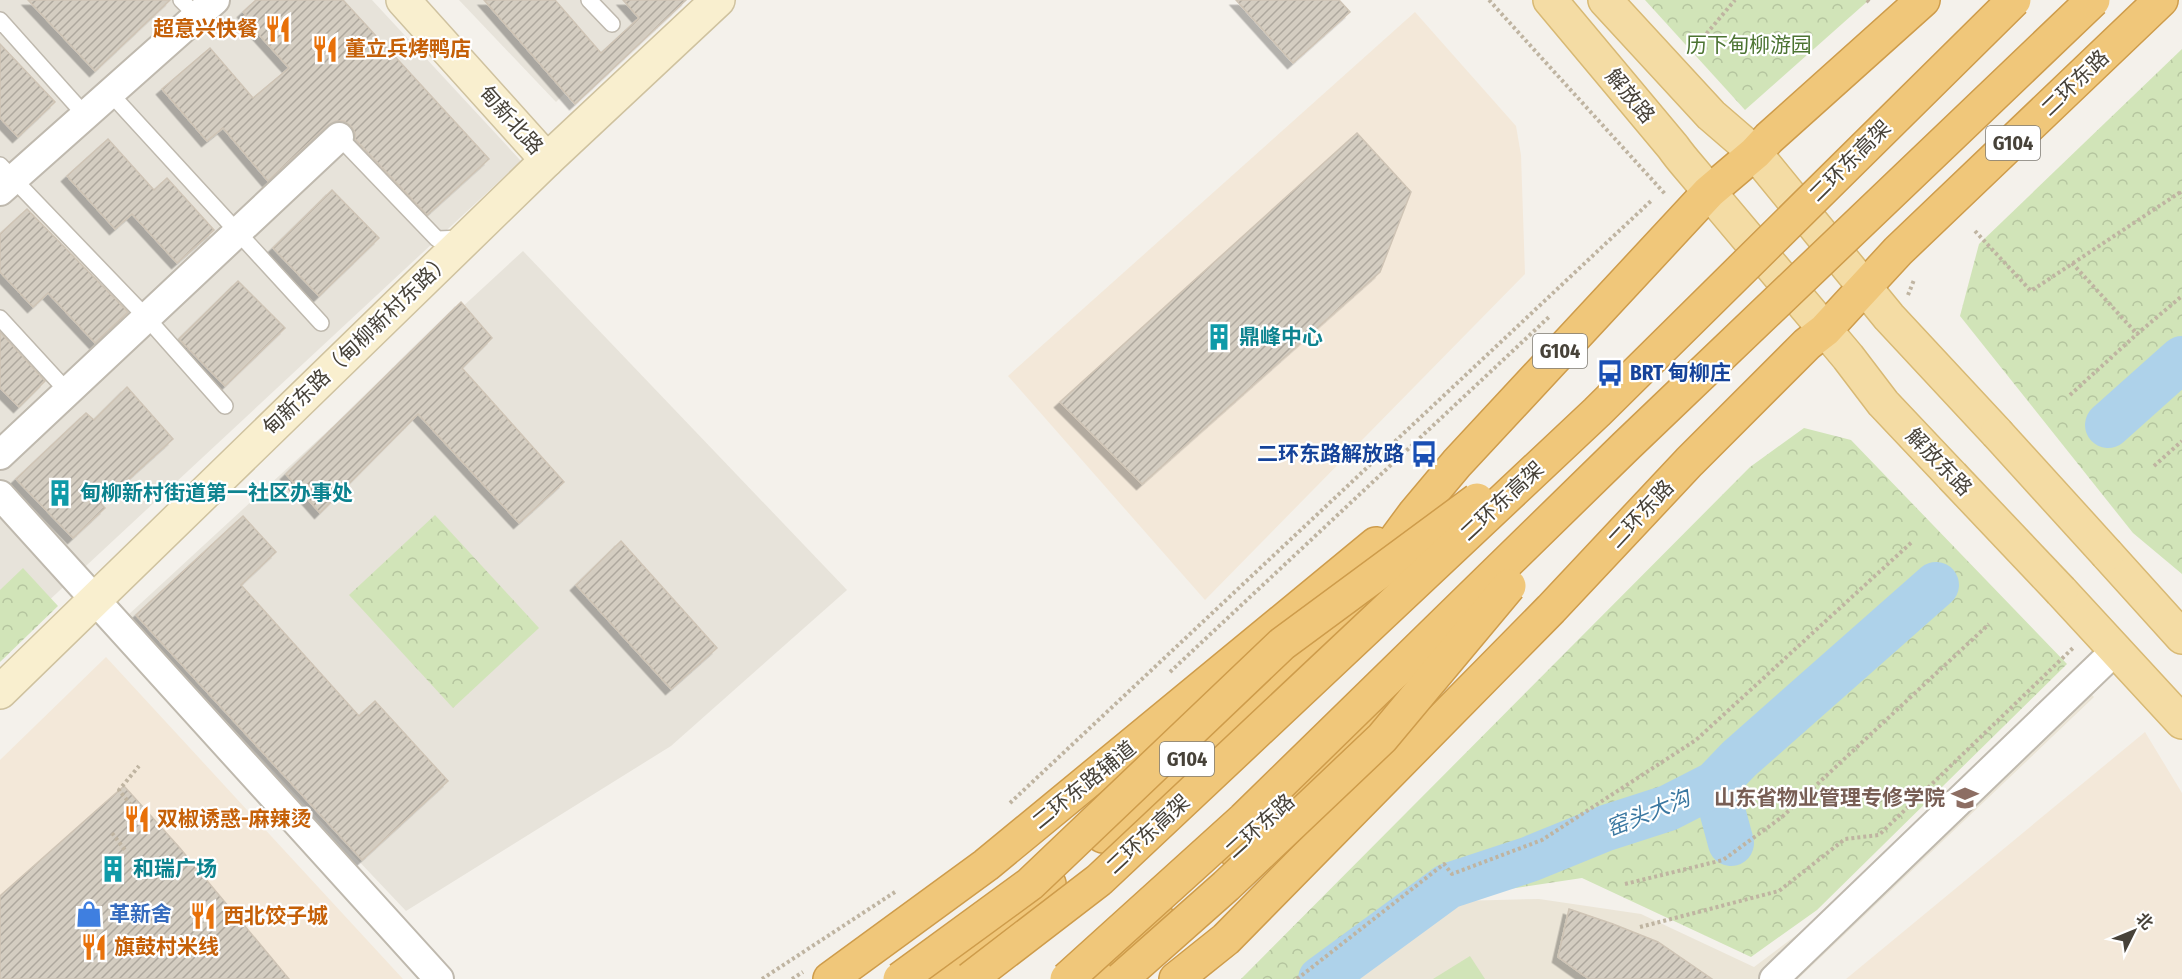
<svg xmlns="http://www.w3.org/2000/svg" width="2182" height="979" font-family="'Fira Sans Condensed','Noto Sans SC',sans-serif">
<defs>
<pattern id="park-crowns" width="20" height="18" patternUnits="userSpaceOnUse" patternTransform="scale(1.5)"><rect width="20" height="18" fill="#d1e4b8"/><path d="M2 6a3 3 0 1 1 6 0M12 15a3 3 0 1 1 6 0" fill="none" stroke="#b5c59f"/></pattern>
<pattern id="building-hatch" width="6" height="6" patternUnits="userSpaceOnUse" patternTransform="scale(1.5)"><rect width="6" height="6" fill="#d4cdc1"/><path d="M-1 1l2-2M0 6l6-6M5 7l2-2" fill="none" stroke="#aea89e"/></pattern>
<filter id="shadow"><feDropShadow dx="-5.5" dy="5.5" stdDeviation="0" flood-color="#0004"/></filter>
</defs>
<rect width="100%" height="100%" fill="#f4f1eb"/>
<g fill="#e7e3da">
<polygon points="0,0 372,0 521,161 0,646"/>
<polygon points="459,0 659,0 556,102"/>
<polygon points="523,251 847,590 671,746 406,911 127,616"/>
</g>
<g fill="#f3e8d9">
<polygon points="1415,12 1516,126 1521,155 1525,274 1205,600 1008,376"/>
<polygon points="106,657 403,979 0,979 0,760"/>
<polygon points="2145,732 2182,793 2182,979 1846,979"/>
</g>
<polygon fill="#ebe5d7" points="2072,673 2094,697 1798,979 1359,979 1457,901 1539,899 1641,914 1754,967 1819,918"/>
<g fill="url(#park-crowns)">
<polygon points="1645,0 1869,0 1745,110"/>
<polygon points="2182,49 2182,574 2133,533 1960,316 1979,244"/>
<polygon points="1804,428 1851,440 2067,664 1817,910 1751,957 1582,878 1456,897 1440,875 1314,979 1241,979 1750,467"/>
<polygon points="435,515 539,628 453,708 349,595"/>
<polygon points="23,568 58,606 0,662 0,590"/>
</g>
<polygon fill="#d1e4b8" points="1470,956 1485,979 1433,979"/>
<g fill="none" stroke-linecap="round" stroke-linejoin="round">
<g stroke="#aed2ea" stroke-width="46">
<polyline points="2108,425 2182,359"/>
<polyline points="1715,784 1731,843"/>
<polyline points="1321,979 1448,886 1530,859 1606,828 1668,808 1715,784 1739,759 1936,585"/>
</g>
</g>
<g fill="url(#building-hatch)" stroke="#cfc4b5" stroke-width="1.5" filter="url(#shadow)">
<polygon points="28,0 170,0 95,71"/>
<polygon points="256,0 343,0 489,159 427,215 355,139 355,133 351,126 344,121 336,121 328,125 268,181 223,128 207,141 162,89 210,48 253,98 289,68 243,17 246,15 243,12"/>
<polygon points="484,0 555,0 601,53 639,18 623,0 686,0 575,104"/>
<polygon points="1236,0 1339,0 1350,12 1293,63"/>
<polygon points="0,44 55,102 18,137 0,118"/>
<polygon points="1357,133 1411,192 1380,272 1142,484 1060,402"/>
<polygon points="108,139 154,190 167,178 214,230 177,263 132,214 115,229 67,176"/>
<polygon points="332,190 379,238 319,296 273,248"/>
<polygon points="27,209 128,312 95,343 48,293 33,307 0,272 0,234"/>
<polygon points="238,281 285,328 225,386 179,339"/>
<polygon points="461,302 492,338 462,368 564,482 519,523 418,414 320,513 286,474"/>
<polygon points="0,332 45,381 19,407 0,388"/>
<polygon points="127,387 173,439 101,504 105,508 73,538 16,479 86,413 94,420"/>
<polygon points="243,516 276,552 241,585 359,716 375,701 448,781 362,860 136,615"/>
<polygon points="621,541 717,648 671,689 576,585"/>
<polygon points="124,786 179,847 289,979 0,979 0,896"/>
<polygon points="1569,909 1613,924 1658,942 1712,979 1589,979 1558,957"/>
</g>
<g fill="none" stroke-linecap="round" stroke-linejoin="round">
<defs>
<g id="lane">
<polyline points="181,0 197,16"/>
<polyline points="589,0 612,24"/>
<polyline points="0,20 85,115"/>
<polyline points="110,93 321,323"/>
<polyline points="339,137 437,239 463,238"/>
<polyline points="0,165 146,317 225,406"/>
<polyline points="0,318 68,392"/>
</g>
<g id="street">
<polyline points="0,191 215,0"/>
<polyline points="0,455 339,137"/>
<polyline points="0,495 439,979"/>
<polyline points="1774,979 2117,649"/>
</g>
<g id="secondary">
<polyline points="403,0 547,160"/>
<polyline points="0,692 547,160 718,0"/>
</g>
<g id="primary">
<path d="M1550,0L1673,147C1684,163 1698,176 1709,192L1848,357L1883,403L1952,476"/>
<polyline points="1605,0 1711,115 1755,153 1889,317 1997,433"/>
<polyline points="2107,554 2182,637"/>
<polyline points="2061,591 2182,722"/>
</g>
<g id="highway">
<polyline points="1103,836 1333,624 1415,513 1457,463 1709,192 1755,153 1769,138 1923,0"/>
<polyline points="1234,850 1375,722 1414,715"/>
<polyline points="830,979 986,865 1376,544"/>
<polyline points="932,979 979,948 1049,884"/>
<polyline points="1092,979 1158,919"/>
<polyline points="1176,979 1226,939 1551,609 1689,462 1807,344 1825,330 1898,251 2161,0"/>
</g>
</defs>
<use href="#lane" stroke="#bfb9ae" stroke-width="18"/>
<use href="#street" stroke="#bfb9ae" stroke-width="32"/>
<use href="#secondary" stroke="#cfc29f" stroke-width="36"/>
<use href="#primary" stroke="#d8b974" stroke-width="36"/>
<use href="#highway" stroke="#ce9c4b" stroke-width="36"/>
<g stroke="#bfb4a1" stroke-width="4" stroke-dasharray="3 3" stroke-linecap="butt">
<polyline points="1489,0 1666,195"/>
<polyline points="1867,0 1869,2"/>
<polyline points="1691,52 1735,0"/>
<polyline points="2179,192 2182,198"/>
<polyline points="1975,231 2031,291 2182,191"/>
<polyline points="2072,263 2137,334 2182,296"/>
<polyline points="1908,295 1914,280"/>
<polyline points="2070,395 2137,334"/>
<polyline points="2154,466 2182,441"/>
<polyline points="1170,672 1550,316"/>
<polyline points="1010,803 1652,200"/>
<polyline points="131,805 119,790 139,766"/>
<polyline points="112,833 125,850"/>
<polyline points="1625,884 1723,860 1782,817 1989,624"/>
<polyline points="1640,927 1779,891 1845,839 1879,835 2074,647"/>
<polyline points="762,979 895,892"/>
<polyline points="792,979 803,972"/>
<polyline points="1297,979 1444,864 1452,874 1542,840 1696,740 1913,541"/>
</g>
<use href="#lane" stroke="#fff" stroke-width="15"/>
<use href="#street" stroke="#fff" stroke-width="28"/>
<use href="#secondary" stroke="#f9efcf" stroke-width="33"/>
<use href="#primary" stroke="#f4dca4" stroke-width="33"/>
<use href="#highway" stroke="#f0c77a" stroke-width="33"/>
<defs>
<g id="primary-bridge">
<polyline points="1997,433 2107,554"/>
<polyline points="1952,476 2061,591"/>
</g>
<g id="highway-bridge">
<polyline points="900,979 1030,884 1282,644 1477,500"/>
<polyline points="970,979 1099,880 1597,412 2014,0"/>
<polyline points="1067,979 1244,819 1626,446 2093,0"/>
<polyline points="1121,979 1226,886 1382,738 1509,586"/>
</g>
</defs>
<use href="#primary-bridge" stroke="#d8b974" stroke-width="36" stroke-linecap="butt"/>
<use href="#highway-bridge" stroke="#ce9c4b" stroke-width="36" stroke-linecap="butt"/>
<use href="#primary-bridge" stroke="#f4dca4" stroke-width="33"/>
<use href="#highway-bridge" stroke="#f0c77a" stroke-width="33"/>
</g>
<defs>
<symbol id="restaurant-bare" viewBox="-9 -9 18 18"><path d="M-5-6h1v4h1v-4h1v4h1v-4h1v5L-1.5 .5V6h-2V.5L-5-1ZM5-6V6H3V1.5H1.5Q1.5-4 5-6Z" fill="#e8710a" stroke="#fff" stroke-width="2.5" paint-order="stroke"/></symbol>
<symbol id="building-bare" viewBox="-9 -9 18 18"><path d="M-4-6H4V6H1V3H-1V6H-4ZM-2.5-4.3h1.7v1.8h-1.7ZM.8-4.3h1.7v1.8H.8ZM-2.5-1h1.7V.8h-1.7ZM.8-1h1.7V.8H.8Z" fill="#0f9aa8" stroke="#fff" stroke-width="2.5" paint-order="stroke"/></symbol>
<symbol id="bus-bare" viewBox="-9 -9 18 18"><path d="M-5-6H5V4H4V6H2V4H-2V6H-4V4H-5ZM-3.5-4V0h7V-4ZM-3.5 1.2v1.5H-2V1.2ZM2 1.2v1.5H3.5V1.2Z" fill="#1a4fb4" stroke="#fff" stroke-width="2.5" paint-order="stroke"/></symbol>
<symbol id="school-bare" viewBox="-9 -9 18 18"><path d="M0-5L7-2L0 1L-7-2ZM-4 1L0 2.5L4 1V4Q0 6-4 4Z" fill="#8d6e63" stroke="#fff" stroke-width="2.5" paint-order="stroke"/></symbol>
<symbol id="shop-bare" viewBox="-9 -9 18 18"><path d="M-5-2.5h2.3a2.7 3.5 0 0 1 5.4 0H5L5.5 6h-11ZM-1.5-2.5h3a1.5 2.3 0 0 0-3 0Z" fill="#3f7fe0" stroke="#fff" stroke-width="2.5" paint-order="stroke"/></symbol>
</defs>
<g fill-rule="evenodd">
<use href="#restaurant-bare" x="259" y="10" width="38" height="38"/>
<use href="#restaurant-bare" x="306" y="30" width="38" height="38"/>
<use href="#building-bare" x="1200" y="318" width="38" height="38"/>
<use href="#bus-bare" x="1591" y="354" width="38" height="38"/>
<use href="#bus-bare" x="1405" y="435" width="38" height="38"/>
<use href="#building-bare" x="41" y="474" width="38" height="38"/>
<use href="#school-bare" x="1946" y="779" width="38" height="38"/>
<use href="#restaurant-bare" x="118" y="800" width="38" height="38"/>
<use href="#building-bare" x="94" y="850" width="38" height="38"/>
<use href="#shop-bare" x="70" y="895" width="38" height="38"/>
<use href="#restaurant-bare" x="184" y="897" width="38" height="38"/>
<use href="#restaurant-bare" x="75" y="928" width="38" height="38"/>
</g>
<g text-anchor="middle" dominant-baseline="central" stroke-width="4.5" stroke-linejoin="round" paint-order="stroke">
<g fill="#fff" stroke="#7e7b74" stroke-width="1.5">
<rect x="1986" y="126" width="54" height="34" rx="4.5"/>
<rect x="1533" y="334" width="54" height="34" rx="4.5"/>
<rect x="1160" y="742" width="54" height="34" rx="4.5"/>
</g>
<g font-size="20" font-weight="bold" fill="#474239">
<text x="2013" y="143">G104</text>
<text x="1560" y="351">G104</text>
<text x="1187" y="759">G104</text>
</g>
<g font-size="21" font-weight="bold" fill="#c56008" stroke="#fff" text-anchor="start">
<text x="258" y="29" text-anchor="end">超意兴快餐</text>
<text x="345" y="49">董立兵烤鸭店</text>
<text x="157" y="819">双椒诱惑-麻辣烫</text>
<text x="223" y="916">西北饺子城</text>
<text x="114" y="947">旗鼓村米线</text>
</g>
<g font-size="21" fill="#4c7432" stroke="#fff">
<text x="1749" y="45">历下甸柳游园</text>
</g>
<g font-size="21" fill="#474239" stroke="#fff">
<text transform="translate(2075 83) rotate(-44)">二环东路</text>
<text transform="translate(1630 96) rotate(50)">解放路</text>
<text transform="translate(511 120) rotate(48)">甸新北路</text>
<text transform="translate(1850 161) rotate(-45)">二环东高架</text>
<text transform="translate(357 344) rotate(-44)">甸新东路（甸柳新村东路）</text>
<text transform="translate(1939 462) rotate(46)">解放东路</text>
<text transform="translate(1502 501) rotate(-43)">二环东高架</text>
<text transform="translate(1641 514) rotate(-47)">二环东路</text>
<text transform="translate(1084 785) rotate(-39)">二环东路辅道</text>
<text transform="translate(1260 826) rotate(-42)">二环东路</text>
<text transform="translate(1148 834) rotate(-43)">二环东高架</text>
</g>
<g font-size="21" font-weight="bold" fill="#0d838f" stroke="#fff" text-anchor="start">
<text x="1239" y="337">鼎峰中心</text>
<text x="80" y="493">甸柳新村街道第一社区办事处</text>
<text x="133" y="869">和瑞广场</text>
</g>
<g font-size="21" font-weight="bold" fill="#164399" stroke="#fff" text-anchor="start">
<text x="1630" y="373">BRT 甸柳庄</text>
<text x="1404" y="454" text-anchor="end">二环东路解放路</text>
</g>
<g font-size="21" font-weight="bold" fill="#785e54" stroke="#fff" text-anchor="end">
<text x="1945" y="798">山东省物业管理专修学院</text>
</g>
<g font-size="21" font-weight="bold" fill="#366cbe" stroke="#fff" text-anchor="start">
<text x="109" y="914">革新舍</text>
</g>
<g font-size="22" font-style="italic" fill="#3b78a1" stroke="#fff">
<text transform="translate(1648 813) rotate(-22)">窑头大沟</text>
</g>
</g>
<g transform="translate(2134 931) rotate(47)" stroke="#ffffff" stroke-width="4.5" paint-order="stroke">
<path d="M0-4.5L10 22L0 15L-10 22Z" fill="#474239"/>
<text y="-9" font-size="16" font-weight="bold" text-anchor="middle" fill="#474239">北</text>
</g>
</svg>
